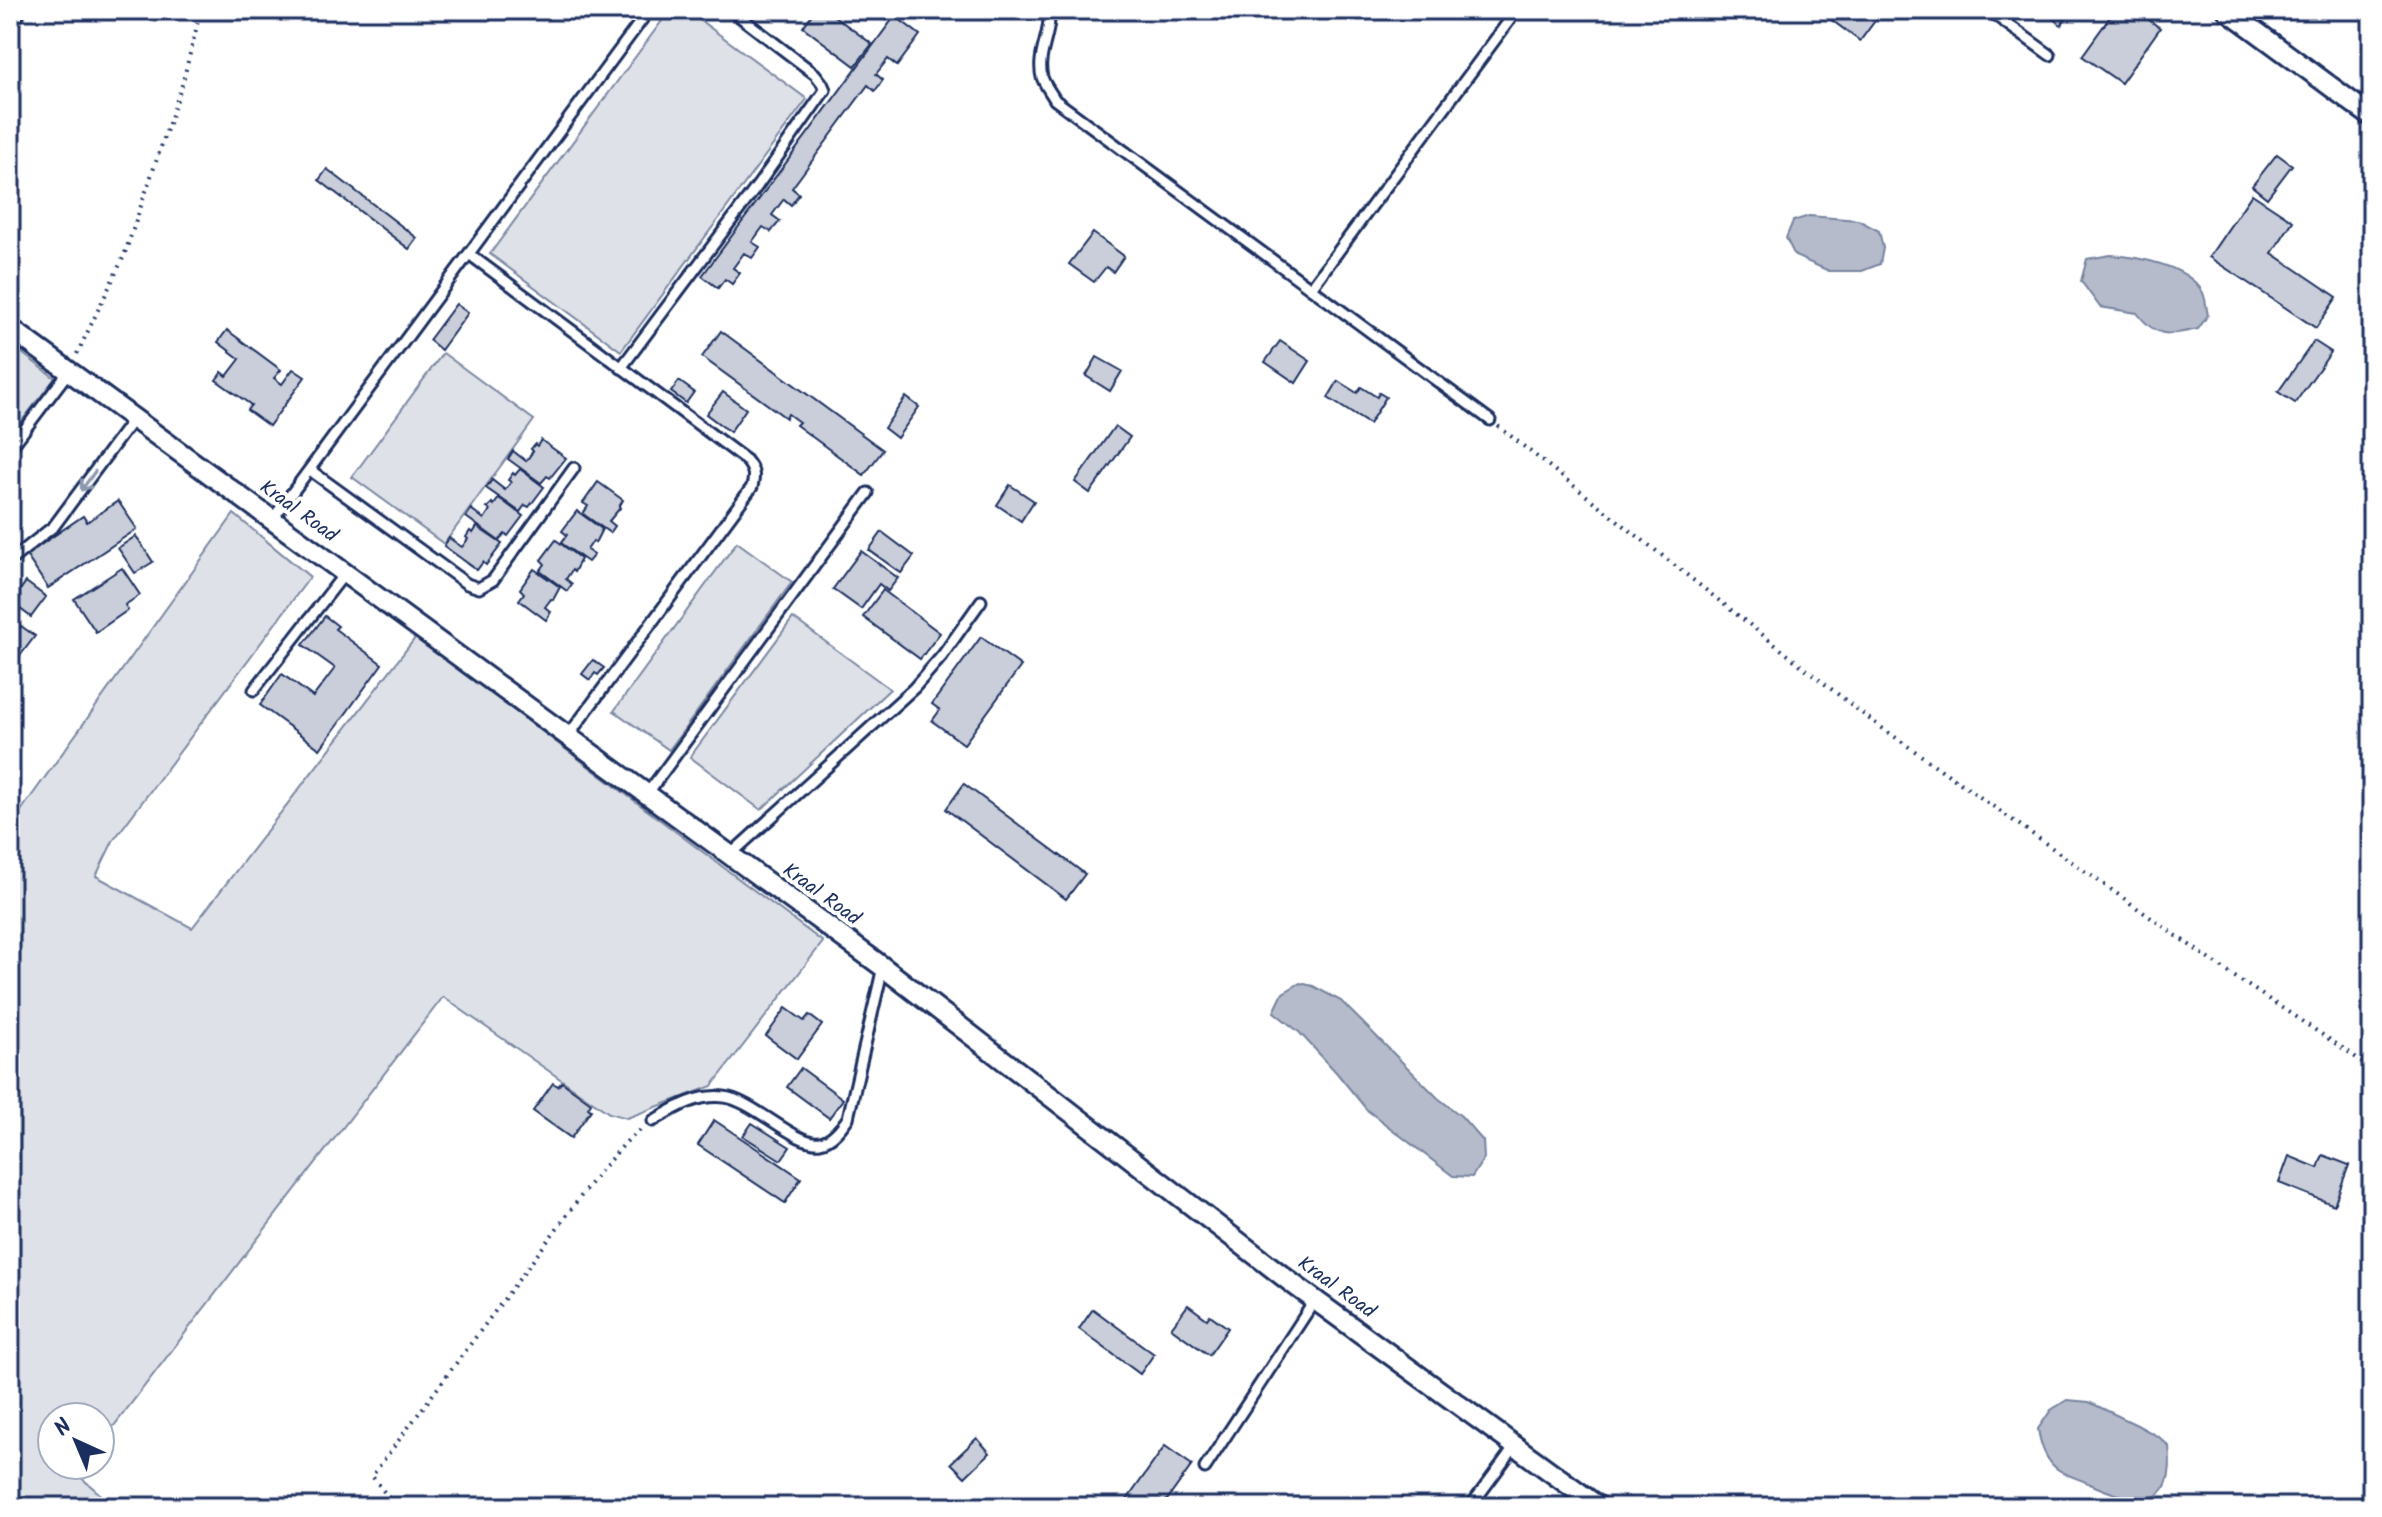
<svg xmlns="http://www.w3.org/2000/svg" width="2382" height="1517" font-family="Kalam,sans-serif">
<rect width="100%" height="100%" fill="#fff"/>
<filter id="ink" filterUnits="userSpaceOnUse"><feTurbulence type="fractalNoise" baseFrequency=".0125" numOctaves="2"/><feDisplacementMap in="SourceGraphic" scale="16" xChannelSelector="R" yChannelSelector="G"/><feConvolveMatrix kernelMatrix="1 2 1 2 8 2 1 2 1" color-interpolation-filters="sRGB"/></filter>
<g filter="url(#ink)">
<g fill="#dee1e7" stroke="#7c88a2" stroke-width="2">
<polygon points="670,10 686,10 807,99 621,351 490,254"/>
<polygon points="10,344 55,378 10,436"/>
<polygon points="443,353 534,420 444,544 352,477"/>
<polygon points="234,514 310,577 113,841 96,876 192,928 416,637 823,942 712,1086 627,1118 609,1113 443,997 100,1444 100,1417 52,1417 52,1465 84,1465 77,1474 115,1507 10,1507 10,826"/>
<polygon points="737,542 792,582 669,750 614,711"/>
<polygon points="793,618 890,689 761,810 690,757"/>
</g>
<g fill="#b5bbca" stroke="#77839f" stroke-width="2">
<polygon points="1809,216 1858,220 1879,231 1883,248 1880,264 1862,271 1829,271 1795,256 1786,238 1793,221"/>
<path d="M2111,255C2138,257 2186,265 2202,291C2206,297 2206,308 2208,315L2198,329C2168,335 2157,339 2137,313L2100,307L2081,281L2087,259Z"/>
<polygon points="1300,983 1313,986 1341,1001 1438,1098 1461,1116 1483,1141 1484,1158 1472,1177 1453,1176 1367,1110 1336,1072 1299,1032 1274,1012 1283,993"/>
<path d="M2067,1400L2089,1402L2137,1425L2159,1437L2169,1446C2177,1515 2135,1504 2090,1484C2080,1479 2064,1475 2056,1468C2044,1458 2040,1442 2038,1429L2051,1410Z"/>
</g>
<g fill="#caceda" stroke="#1b2f5e" stroke-width="2">
<polygon points="815,10 826,10 872,44 855,66 803,27"/>
<polygon points="1818,10 1866,10 1877,18 1860,41"/>
<polygon points="2048,10 2072,10 2061,25 2046,13"/>
<polygon points="2115,10 2135,10 2160,28 2121,83 2082,56"/>
<polygon points="895,16 920,35 897,66 888,59 876,74 883,80 875,91 868,85 792,188 799,194 791,205 784,199 772,215 780,221 771,232 763,227 752,242 760,247 752,258 744,253 733,268 740,273 732,284 725,279 718,288 702,276"/>
<polygon points="2277,154 2292,165 2267,198 2252,186"/>
<polygon points="327,169 417,238 409,249 319,180"/>
<polygon points="2252,194 2293,221 2272,253 2337,297 2316,328 2209,257"/>
<polygon points="1093,233 1124,256 1113,272 1106,267 1094,282 1069,264"/>
<polygon points="456,304 468,313 441,350 429,340"/>
<polygon points="227,330 281,370 274,378 282,384 293,369 305,377 269,426 247,410 251,405 216,380 222,372 227,376 240,359 218,342"/>
<polygon points="721,331 883,450 864,475 796,425 799,422 788,414 786,418 702,357"/>
<polygon points="1280,341 1310,361 1296,383 1265,362"/>
<polygon points="2314,341 2331,352 2295,403 2278,392"/>
<polygon points="1097,357 1122,371 1110,391 1086,376"/>
<polygon points="679,381 694,392 686,403 671,392"/>
<polygon points="1338,381 1357,393 1361,387 1377,397 1379,393 1386,397 1369,424 1328,398"/>
<polygon points="723,392 746,409 730,432 706,414"/>
<polygon points="906,397 919,407 897,438 884,428"/>
<polygon points="1115,426 1130,437 1090,493 1075,482"/>
<polygon points="541,440 566,458 550,478 547,476 541,483 508,459 513,451 526,461 533,451 531,449 535,444 537,446"/>
<polygon points="520,469 544,487 529,507 525,505 520,512 486,488 492,480 505,490 511,482 508,480 513,473 515,475"/>
<polygon points="598,482 623,500 619,507 620,508 609,521 615,526 610,533 583,514 588,506 583,503"/>
<polygon points="1010,485 1034,501 1021,521 997,505"/>
<polygon points="499,498 523,516 508,536 505,534 499,541 466,517 471,509 484,519 490,510 487,508 492,503 494,505"/>
<polygon points="118,501 137,529 48,588 26,555 83,516 87,522"/>
<polygon points="577,511 602,529 595,543 593,541 587,550 594,555 588,562 561,543 567,535 562,531"/>
<polygon points="477,527 502,544 486,565 483,562 477,570 444,546 449,538 462,547 468,539 466,537 470,531 473,533"/>
<polygon points="882,532 914,556 901,573 869,550"/>
<polygon points="136,536 153,562 135,573 118,548"/>
<polygon points="556,540 581,559 574,572 572,570 566,579 572,584 567,591 540,571 545,564 541,560"/>
<polygon points="861,551 898,578 888,591 879,584 861,609 833,589"/>
<polygon points="122,568 140,595 125,605 128,610 96,632 74,599"/>
<polygon points="534,569 560,587 553,600 551,599 545,607 551,612 546,620 519,600 524,593 520,589"/>
<polygon points="26,582 46,597 31,617 11,602"/>
<polygon points="883,590 940,633 920,659 863,617"/>
<polygon points="325,616 338,626 335,629 382,664 320,749 260,705 282,674 313,697 335,668 303,645"/>
<polygon points="21,626 35,636 10,669 10,640"/>
<polygon points="981,637 1021,666 964,744 932,721 940,710 932,704"/>
<polygon points="593,660 604,668 598,675 595,673 590,680 582,674"/>
<polygon points="964,784 1085,874 1066,899 946,809"/>
<polygon points="786,1008 804,1021 809,1015 822,1025 797,1059 766,1036"/>
<polygon points="801,1068 843,1099 829,1118 787,1087"/>
<polygon points="562,1082 591,1103 588,1108 591,1110 571,1138 533,1111 553,1083 558,1086"/>
<polygon points="714,1120 801,1178 785,1203 698,1145"/>
<polygon points="752,1123 790,1147 781,1160 743,1136"/>
<polygon points="2323,1155 2349,1165 2334,1205 2279,1183 2289,1156 2318,1168"/>
<polygon points="1188,1305 1207,1319 1210,1315 1228,1328 1209,1355 1171,1328"/>
<polygon points="1093,1309 1154,1354 1140,1374 1079,1329"/>
<polygon points="977,1438 990,1453 965,1477 951,1463"/>
<polygon points="1165,1446 1192,1465 1162,1507 1122,1507"/>
</g>
<g fill="none" stroke-linecap="round" stroke-linejoin="round">
<defs>
<g id="lane">
<path d="M1048,10C1053,32 1036,54 1042,77C1044,84 1051,93 1055,100L1490,420"/>
<polyline points="1988,10 2050,55"/>
<path d="M469,254L746,460C754,470 755,475 752,487L568,736"/>
<polyline points="1311,288 1517,10"/>
<polyline points="621,368 758,185 825,90 822,83 815,74 731,10"/>
<polyline points="10,449 69,371"/>
<polyline points="310,470 467,584 479,588 493,580 574,468"/>
<polyline points="272,520 649,10"/>
<polyline points="10,561 54,526 134,418"/>
<polyline points="254,690 345,573"/>
<polyline points="647,794 868,493"/>
<polyline points="730,855 914,688 942,656 981,601"/>
<path d="M653,1121C675,1108 697,1094 724,1097C753,1100 796,1146 820,1142C832,1140 841,1128 848,1118L883,967"/>
<polyline points="1205,1468 1315,1300"/>
<polyline points="1470,1507 1515,1446"/>
</g>
<g id="street">
<polyline points="2227,10 2372,117"/>
<polyline points="10,18 16,10"/>
<polyline points="10,328 883,967 1293,1284 1599,1507"/>
</g>
</defs>
<use href="#lane" stroke="#1b2f5e" stroke-width="15"/>
<use href="#street" stroke="#1b2f5e" stroke-width="24"/>
<g stroke="#1b2f5e" stroke-width="4" stroke-dasharray="2 6" stroke-linecap="butt">
<polyline points="77,354 124,256 182,85 201,10"/>
<polyline points="1498,426 1868,718 2232,975 2350,1053 2372,1070"/>
<polyline points="402,1507 391,1501 372,1476 599,1172 629,1139 642,1129"/>
</g>
<use href="#lane" stroke="#fff" stroke-width="9"/>
<use href="#street" stroke="#fff" stroke-width="18"/>
</g>
<defs><path id="oneway-shaft" d="M-6 0H5M1.5-3L5.5 0L1.5 3" fill="none" stroke-width="1.6" stroke-linecap="round" stroke-linejoin="round" transform="scale(2)"/></defs>
<use stroke="#8d97ae" href="#oneway-shaft" transform="translate(88 481) rotate(126)"/>
</g>
<g text-anchor="middle" dominant-baseline="central" stroke-width="8" stroke-linejoin="round" paint-order="stroke">
<g font-size="20" fill="#1b2f5e" stroke="#fff">
<text transform="translate(298 512) rotate(36)">Kraal Road</text>
<text transform="translate(821 895) rotate(36)">Kraal Road</text>
<text transform="translate(1336 1288) rotate(36)">Kraal Road</text>
</g>
</g>
<rect width="2382" height="1517" fill="none" stroke="#fff" stroke-width="40"/>
<rect x="20" y="20" width="2342" height="1477" fill="none" stroke="#1b2f5e" stroke-width="3" filter="url(#ink)"/>
<g transform="translate(76 1441) rotate(316)"><circle r="38" fill="#ffffff" stroke="#a4acbf" stroke-width="2"/>
<path d="M0-6L14 30L0 20L-14 30Z" fill="#1b2f5e"/>
<text y="-12" font-size="22" font-weight="bold" text-anchor="middle" fill="#1b2f5e">N</text>
</g>
</svg>
